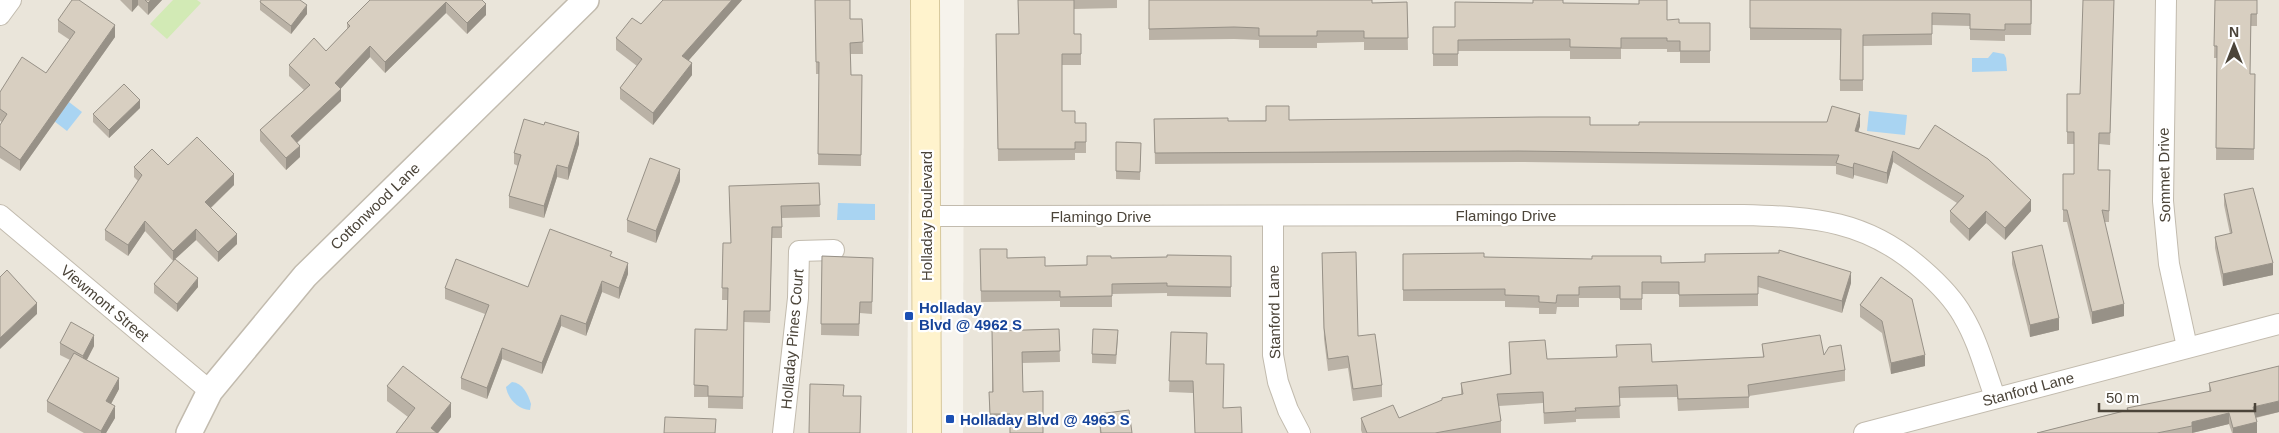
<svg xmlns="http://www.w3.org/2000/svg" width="2279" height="433" font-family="Arial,sans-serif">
<rect width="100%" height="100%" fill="#f6f3ec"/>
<g fill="#eae5da">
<polygon points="0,0 910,0 907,433 0,433"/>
<polygon points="964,0 2279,0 2279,433 963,433"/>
</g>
<polygon fill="#d2eab5" points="173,0 197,0 201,3 167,39 150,24"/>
<g fill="#a9d4f2">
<polygon points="1993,52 2004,54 2006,58 2007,71 1972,72 1972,58 1988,58"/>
<polygon points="69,102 82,112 67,131 54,121"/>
<polygon points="1869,111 1907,115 1905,135 1867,131"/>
<polygon points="838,203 875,204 875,220 837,220"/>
<path d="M512,382C523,383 528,394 531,404L530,410C518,409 508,399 506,387Z"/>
</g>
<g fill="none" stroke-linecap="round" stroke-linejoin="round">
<defs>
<g id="minor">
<polyline points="2166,0 2163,201 2169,264 2187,347"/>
<polyline points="0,15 11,0"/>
<polyline points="0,215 210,391"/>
<path d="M926,216L1743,215C1815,217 1867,220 1923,270C1939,284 1953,298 1963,316C1978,341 1985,370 1995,397"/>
<polyline points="1273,216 1273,355 1278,382 1288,410 1300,433"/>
<polyline points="783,433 798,298 799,251 834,250"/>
<polyline points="1864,433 2279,324"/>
</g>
<polyline id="tertiary" points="189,433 210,391 305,276 586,0"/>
<polyline id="secondary" points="925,0 927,433"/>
</defs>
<use href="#minor" stroke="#c2bbae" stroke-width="22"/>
<use href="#tertiary" stroke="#c2bbae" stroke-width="28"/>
<use href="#secondary" stroke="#d6c79b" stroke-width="30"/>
<use href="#minor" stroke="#fff" stroke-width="20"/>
<use href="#tertiary" stroke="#fff" stroke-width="25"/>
<use href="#secondary" stroke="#fff3cd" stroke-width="28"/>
</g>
<g fill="#bab2a6">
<polygon points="120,0 162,0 148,15 138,5 132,12"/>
<polygon points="370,0 482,0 486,15 467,34 446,13 385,73 370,57 340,89 341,101 297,143 300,157 286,170 260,141 260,130 304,90 289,76 289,65 326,51 347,29 347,23"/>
<polygon points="663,0 742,0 688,61 692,75 653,125 620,99 620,88 637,66 616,50 616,38 641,24"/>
<polygon points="815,0 850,19 862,19 863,54 850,54 851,75 862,75 861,166 818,165 819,74 816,74"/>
<polygon points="1018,0 1117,0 1117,8 1074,9 1074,34 1081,34 1081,65 1062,65 1062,111 1075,123 1086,123 1086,153 1075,153 1075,160 998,161 996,34 1019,34"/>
<polygon points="1149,0 1372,3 1407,2 1408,50 1364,50 1364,42 1317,43 1317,48 1259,48 1259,40 1234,39 1149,40"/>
<polygon points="1750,0 2032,0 2031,35 2005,35 2005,41 1970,40 1970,26 1932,25 1932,45 1863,46 1863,91 1840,91 1840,40 1750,40"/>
<polygon points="2114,0 2110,145 2099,144 2098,170 2110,170 2109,222 2104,222 2124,316 2092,324 2067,222 2063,222 2063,174 2074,174 2074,144 2067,144 2067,94 2080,94"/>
<polygon points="2215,0 2257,0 2257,26 2251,26 2250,74 2255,74 2254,160 2216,160 2217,58 2214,58"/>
<polygon points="260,2 307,14 291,34 260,10"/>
<polygon points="1533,3 1667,20 1679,23 1710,23 1710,63 1680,63 1680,52 1667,52 1667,49 1621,49 1621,59 1570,59 1570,51 1458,51 1458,66 1433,66 1433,27 1455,27"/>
<polygon points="58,20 115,37 20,171 0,158 0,125 2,122 0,121 0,92 46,73 70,40 58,32"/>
<polygon points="140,108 109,138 93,122 93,114"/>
<polygon points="1154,119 1228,121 1289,120 1590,125 1860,126 1858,131 2031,211 2005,240 1986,223 1969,241 1950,222 1950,211 1957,203 1893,162 1887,184 1854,175 1853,179 1836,174 1836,166 1518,162 1155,164"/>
<polygon points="544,125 579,144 568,180 557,177 544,218 509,208 509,196 518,166 514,164 514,153"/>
<polygon points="1116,142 1141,143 1140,180 1116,179"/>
<polygon points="168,165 234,185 211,208 237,244 218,262 196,240 173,261 145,231 128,256 105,240 105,230 138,181 134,177 134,167"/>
<polygon points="680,181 656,243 627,232 627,220"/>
<polygon points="819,183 820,217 782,218 782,238 772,238 770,323 744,322 743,409 708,408 708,397 694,397 695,329 727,330 728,300 722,300 723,243 731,243 729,197"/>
<polygon points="2224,194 2273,275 2223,286 2215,248 2215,237 2230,234 2224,205"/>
<polygon points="980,249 1007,258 1045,266 1087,265 1111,258 1231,256 1231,297 1167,296 1167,293 1112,294 1112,307 1060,307 1060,301 981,302"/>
<polygon points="2012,252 2059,330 2030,337 2012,264"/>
<polygon points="1322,253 1358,336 1382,385 1382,397 1353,401 1348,368 1328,371 1324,339"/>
<polygon points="1403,254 1661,263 1851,283 1842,313 1758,287 1758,306 1679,307 1679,294 1642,294 1642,310 1620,310 1620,298 1579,298 1579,307 1557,307 1556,314 1539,314 1539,308 1505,307 1505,301 1403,301"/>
<polygon points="612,256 628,274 619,299 602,292 586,336 561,326 542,374 502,359 487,399 461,389 461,378 485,314 445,299 445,288 528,287"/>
<polygon points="822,256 873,258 872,314 860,313 859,336 821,335"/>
<polygon points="1881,277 1925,366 1891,374 1882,333 1860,317 1860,305"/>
<polygon points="154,284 198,287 177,312 154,293"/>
<polygon points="1059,329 1060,362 1022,363 1010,426 990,426 989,392 992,392 992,331"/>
<polygon points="1171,332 1206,364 1223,408 1242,433 1195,433 1193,393 1169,392"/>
<polygon points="1118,338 1116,364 1092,363 1092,354"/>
<polygon points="1509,342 1547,359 1652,362 1763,357 1762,344 1824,355 1845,370 1845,381 1749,396 1749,408 1678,411 1677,397 1619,398 1620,418 1576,419 1576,422 1544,424 1543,403 1499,406 1501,421 1501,433 1362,433 1361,430 1361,418 1399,418 1461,395 1461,383 1510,374"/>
<polygon points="60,343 94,346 87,360 119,389 111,404 115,418 106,433 84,433 47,412 47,401 70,360 60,355"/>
<polygon points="2209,383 2279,412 2256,418 2257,433 2232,433 2229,424 2192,433 2037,433 2127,410 2127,408 2209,392"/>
<polygon points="387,386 451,417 438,433 396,433 408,417 387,401"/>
<polygon points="1099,414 1132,433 1100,433"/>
</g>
<g fill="#979187">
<polygon points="132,0 138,0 138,5 132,12"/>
<polygon points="151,0 162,0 148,15 148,3"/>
<polygon points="732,0 742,0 682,68 682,56"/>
<polygon points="446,2 446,13 385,73 385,62"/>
<polygon points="486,4 486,15 467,34 467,23"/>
<polygon points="307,5 307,14 291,34 291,26"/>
<polygon points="115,25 115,37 20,171 20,160"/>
<polygon points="370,46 370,57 335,95 335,83"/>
<polygon points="692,63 692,75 653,125 653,113"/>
<polygon points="341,89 341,101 291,148 291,136"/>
<polygon points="140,100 140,108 109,138 109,130"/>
<polygon points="1860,114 1860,126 1855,142 1855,131"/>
<polygon points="579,132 579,144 568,180 568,168"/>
<polygon points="300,146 300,157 286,170 286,158"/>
<polygon points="1893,151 1893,162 1887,184 1887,173"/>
<polygon points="1854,163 1854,175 1853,179 1853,168"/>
<polygon points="557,165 557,177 544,218 544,206"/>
<polygon points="680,169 680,181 656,243 656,231"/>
<polygon points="234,174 234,185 205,213 205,202"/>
<polygon points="2031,200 2031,211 2005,240 2005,228"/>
<polygon points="1986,211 1986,223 1969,241 1969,229"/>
<polygon points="145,221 145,231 128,256 128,245"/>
<polygon points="196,229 196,240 173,261 173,251"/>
<polygon points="237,234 237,244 218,262 218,252"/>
<polygon points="628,263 628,274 619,299 619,288"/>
<polygon points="2273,263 2273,275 2223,286 2223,274"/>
<polygon points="1851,272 1851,283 1842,313 1842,301"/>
<polygon points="198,278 198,287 177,312 177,304"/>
<polygon points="602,281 602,292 586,336 586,324"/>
<polygon points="37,303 37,314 0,349 0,338"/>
<polygon points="2124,304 2124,316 2092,324 2092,312"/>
<polygon points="561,315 561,326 542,374 542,363"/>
<polygon points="2059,318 2059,330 2030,337 2030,325"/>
<polygon points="94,335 94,346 83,367 83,356"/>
<polygon points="502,348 502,359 487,399 487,388"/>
<polygon points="1925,355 1925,366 1891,374 1891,363"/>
<polygon points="119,378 119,389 106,413 106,401"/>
<polygon points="2279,401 2279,412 2253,418 2253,407"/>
<polygon points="451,403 451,417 438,433 431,433 431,428"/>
<polygon points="115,406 115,418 106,433 101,433 101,431"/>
<polygon points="2229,413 2229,424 2192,433 2192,422"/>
<polygon points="2257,422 2257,433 2233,433 2233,428"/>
</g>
<g fill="#d8cfc1" stroke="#979187">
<polygon points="72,0 79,0 115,25 20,160 0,146 0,125 7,114 0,109 0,92 22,57 46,73 75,32 58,20"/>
<polygon points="145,0 151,0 148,3"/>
<polygon points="261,0 300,0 307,5 291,26 260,2"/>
<polygon points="370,0 482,0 486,4 467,23 446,2 385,62 370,46 335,83 341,89 291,136 300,146 286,158 260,130 310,85 289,65 314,38 326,51 350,26 347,23"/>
<polygon points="663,0 732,0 682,56 692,63 653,113 620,88 642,59 616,38 632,18 641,24"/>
<polygon points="815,0 850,0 850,19 862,19 863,42 850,43 851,75 862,75 861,155 818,154 819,62 816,62"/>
<polygon points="1018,0 1074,0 1074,34 1081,34 1081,54 1062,54 1062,111 1075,111 1075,123 1086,123 1086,142 1075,142 1075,149 998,149 996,34 1019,34"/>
<polygon points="1149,0 1372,0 1372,3 1407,2 1408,38 1364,38 1364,31 1317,31 1317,36 1259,36 1259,28 1234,27 1149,29"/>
<polygon points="1533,0 1563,0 1563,3 1639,4 1639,0 1667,0 1667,20 1679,19 1679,23 1710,23 1710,51 1680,51 1680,41 1667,41 1667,38 1621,38 1621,48 1570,47 1570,39 1458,40 1458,54 1433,54 1433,27 1455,27 1455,2 1533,3"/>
<polygon points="1750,0 2031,0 2031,24 2005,24 2005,30 1970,29 1970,14 1932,13 1932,34 1863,35 1863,80 1840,80 1841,29 1750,28"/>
<polygon points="2083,0 2114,0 2110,133 2099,133 2098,170 2110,170 2109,211 2102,210 2124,304 2092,312 2067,210 2063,210 2063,174 2074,174 2074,132 2067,132 2067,94 2080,94"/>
<polygon points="2215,0 2257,0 2257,14 2251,14 2250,74 2255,74 2254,149 2216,148 2217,46 2214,46"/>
<polygon points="124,84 140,100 109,130 93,114"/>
<polygon points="1266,106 1289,106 1289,120 1539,117 1590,117 1590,125 1639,125 1639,122 1827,122 1832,106 1860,114 1855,131 1919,149 1935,125 1988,159 2031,200 2005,228 1986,211 1969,229 1950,211 1964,196 1893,151 1887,173 1854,163 1853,168 1836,163 1839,155 1518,151 1155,153 1154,119 1228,118 1228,121 1266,121"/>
<polygon points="524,119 544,125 545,122 579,132 568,168 557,165 544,206 509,196 521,155 514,153"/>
<polygon points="197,137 234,174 205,202 237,234 218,252 196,229 173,251 145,221 128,245 105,230 142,175 134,167 152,149 168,165"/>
<polygon points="1116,142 1141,143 1140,172 1116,171"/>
<polygon points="650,158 680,169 656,231 627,220"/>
<polygon points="819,183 820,205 781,206 782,227 772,227 770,311 744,311 743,397 708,396 708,386 694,385 695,329 727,330 728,288 722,288 723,243 731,243 729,186"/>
<polygon points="2253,188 2273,263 2223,274 2215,237 2232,233 2224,194"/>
<polygon points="550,229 612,252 610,256 628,263 619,288 602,281 586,324 561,315 542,363 502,348 487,388 461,378 489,305 445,288 456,259 528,287"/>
<polygon points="2042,245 2059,318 2030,325 2012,252"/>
<polygon points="980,249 1007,249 1007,258 1045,257 1045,266 1087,265 1087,256 1111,256 1111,258 1167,257 1167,255 1231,256 1231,287 1167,286 1167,283 1112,284 1112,296 1060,297 1060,291 981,291"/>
<polygon points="1779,250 1851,272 1842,301 1758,276 1758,294 1679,295 1679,282 1642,282 1642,299 1620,299 1620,286 1579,287 1579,295 1557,295 1556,303 1539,302 1539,296 1505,295 1505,289 1403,290 1403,254 1484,253 1484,257 1592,259 1592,256 1661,256 1661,263 1705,262 1705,254 1779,253"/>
<polygon points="1356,252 1358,336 1375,334 1382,385 1353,389 1348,356 1328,359 1324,328 1322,253"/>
<polygon points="822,256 873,258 872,302 860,302 859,324 821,324"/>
<polygon points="175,259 198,278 177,304 154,284"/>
<polygon points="7,270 37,303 0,338 0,277"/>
<polygon points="1881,277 1912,299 1925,355 1891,363 1882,321 1860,305"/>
<polygon points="71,322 94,335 83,356 60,343"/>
<polygon points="1059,329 1060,351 1022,352 1023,392 1043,391 1043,433 1010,433 1010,414 990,414 989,392 993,392 992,331"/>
<polygon points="1093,329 1118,330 1116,355 1092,354"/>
<polygon points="1171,332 1207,333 1206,364 1224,364 1223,408 1241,407 1242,433 1195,433 1193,381 1169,381"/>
<polygon points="1820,335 1824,355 1829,347 1841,345 1845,370 1748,385 1749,397 1678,399 1677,385 1619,387 1620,406 1575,408 1576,411 1544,413 1543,392 1497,394 1501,421 1435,433 1367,433 1361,418 1393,405 1399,418 1442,400 1442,398 1463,394 1461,383 1511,374 1509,342 1545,340 1547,359 1617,357 1616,345 1651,344 1652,362 1764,357 1762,344"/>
<polygon points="74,353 119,378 106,401 115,406 101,431 47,401"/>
<polygon points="403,366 451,403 431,428 437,433 396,433 415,408 387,386"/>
<polygon points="2279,366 2279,401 2253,407 2257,422 2233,428 2229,413 2192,422 2192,426 2157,433 2037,433 2128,410 2127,408 2211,391 2209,383"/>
<polygon points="810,384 844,385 843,396 861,396 860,433 809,433"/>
<polygon points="1129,410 1132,433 1101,433 1099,414"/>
<polygon points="665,417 716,419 715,433 664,433"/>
</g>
<g fill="#1a4fb4" stroke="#fff" stroke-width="2">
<rect x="904" y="311" width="10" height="10" rx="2.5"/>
<rect x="945" y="414" width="10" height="10" rx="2.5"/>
</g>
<g text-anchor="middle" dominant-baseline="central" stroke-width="4.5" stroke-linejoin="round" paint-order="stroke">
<g font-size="15" fill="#4b4439" stroke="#fff">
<text transform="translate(2164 175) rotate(-91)">Sommet Drive</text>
<text transform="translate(375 206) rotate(-44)">Cottonwood Lane</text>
<text x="1506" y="215">Flamingo Drive</text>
<text transform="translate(926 216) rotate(-90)">Holladay Boulevard</text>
<text x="1101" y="216">Flamingo Drive</text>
<text transform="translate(105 303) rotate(40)">Viewmont Street</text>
<text transform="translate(1274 312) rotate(-91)">Stanford Lane</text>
<text transform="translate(792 339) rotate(-85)">Holladay Pines Court</text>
<text transform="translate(2028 389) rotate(-15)">Stanford Lane</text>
</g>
<g font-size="15" font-weight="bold" fill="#164399" stroke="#fff" text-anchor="start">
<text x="919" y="307">Holladay<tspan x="919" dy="17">Blvd @ 4962 S</tspan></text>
<text x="960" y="419">Holladay Blvd @ 4963 S</text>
</g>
</g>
<g transform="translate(2234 45)" stroke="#ffffff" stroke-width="4" paint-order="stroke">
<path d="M0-4L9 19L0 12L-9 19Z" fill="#4b4439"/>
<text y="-8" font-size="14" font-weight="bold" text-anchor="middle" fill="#4b4439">N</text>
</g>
<path d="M2099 403v8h156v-8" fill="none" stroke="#4b4439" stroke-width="2.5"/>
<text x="2106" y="403" font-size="15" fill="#4b4439" stroke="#ffffff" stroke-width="4" paint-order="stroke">50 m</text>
</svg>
